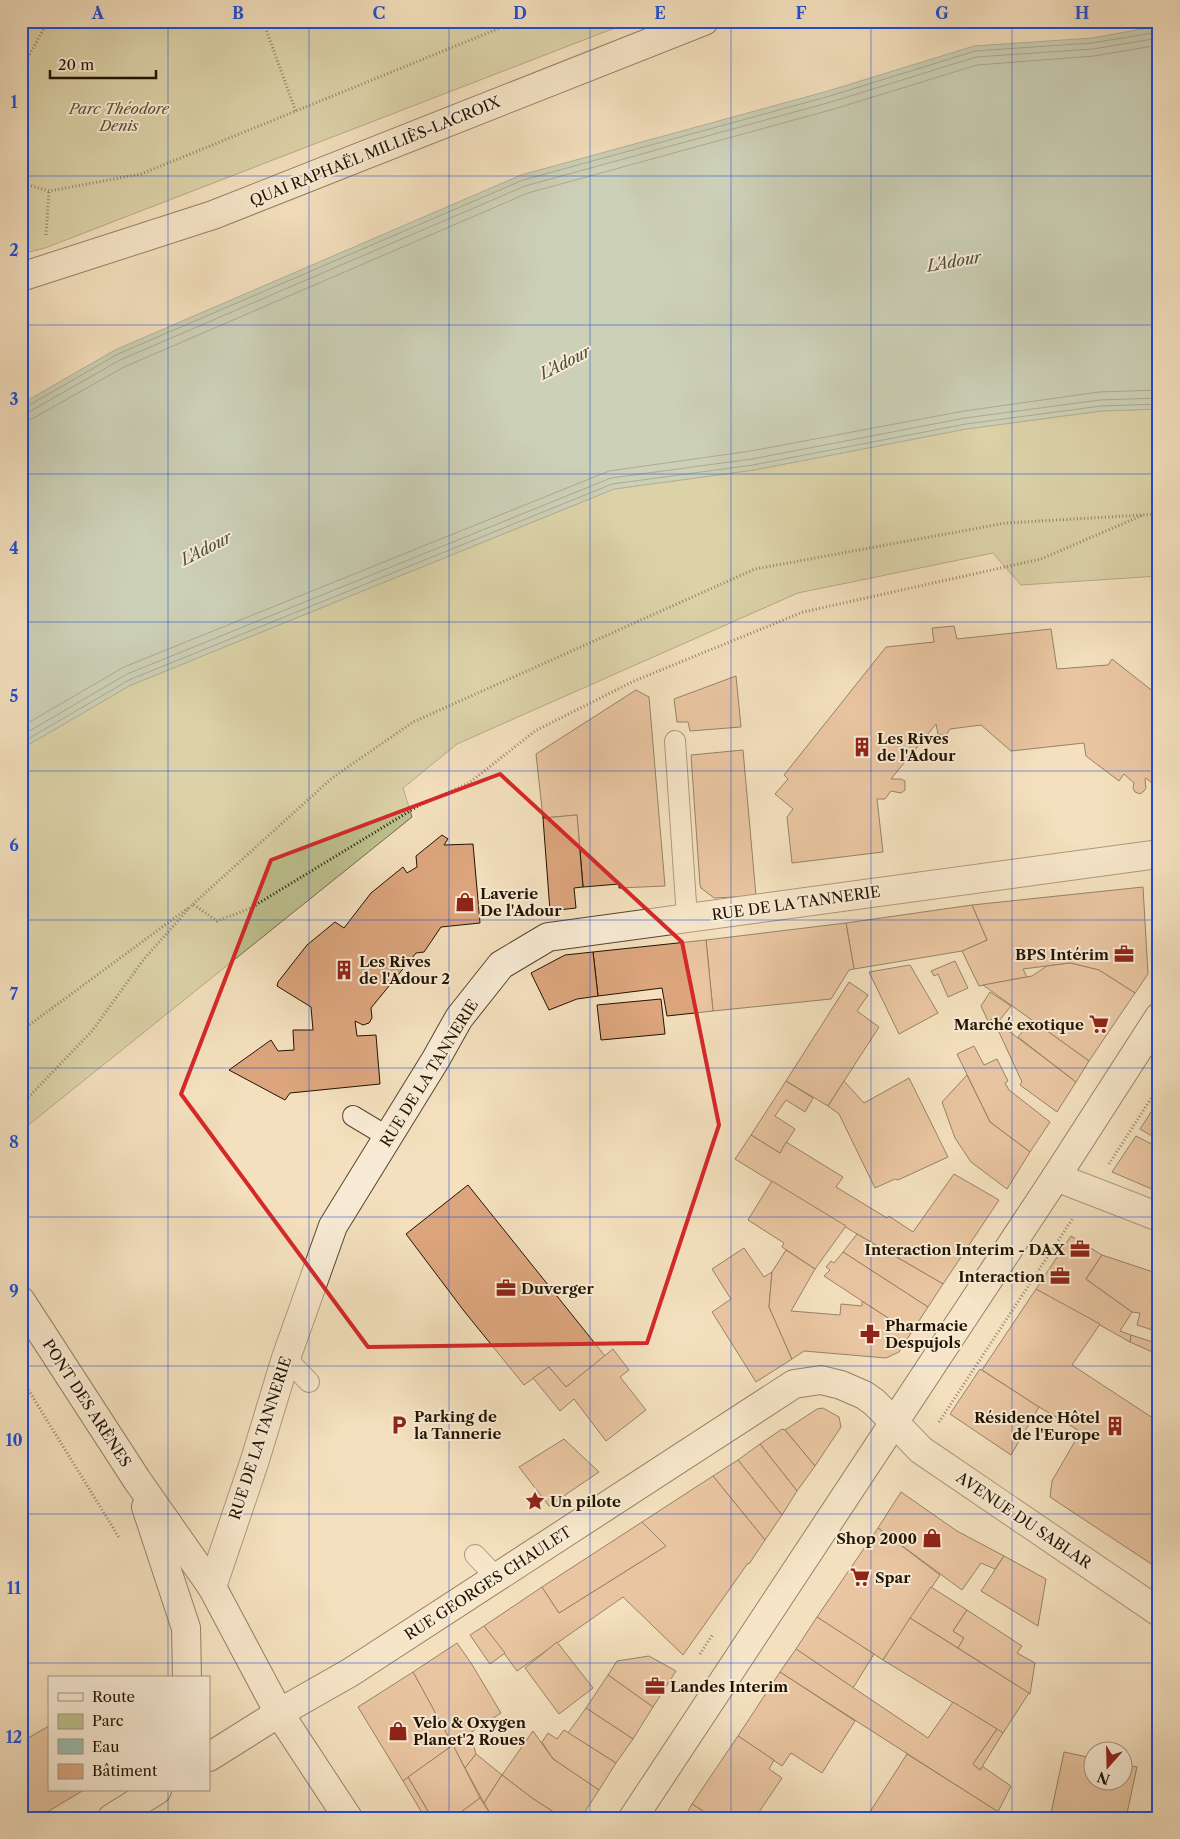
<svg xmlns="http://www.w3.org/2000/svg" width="1180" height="1839" font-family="'Libre Caslon Text',serif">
<rect width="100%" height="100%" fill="#f4e0be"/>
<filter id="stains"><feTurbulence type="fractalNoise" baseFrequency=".004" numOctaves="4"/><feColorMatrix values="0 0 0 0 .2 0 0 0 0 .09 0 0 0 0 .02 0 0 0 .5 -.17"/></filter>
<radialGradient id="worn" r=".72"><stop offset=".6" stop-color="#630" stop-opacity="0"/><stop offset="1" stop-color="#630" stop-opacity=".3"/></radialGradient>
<g fill="#bec18f" stroke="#706a48">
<polygon points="21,21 633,21 45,248 21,254"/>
<polygon points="1159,409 1159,576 1021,585 993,553 798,593 457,744 403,788 412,817 21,1131 21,749 131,685 614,489 754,470 966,429 1101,411"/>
</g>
<polygon fill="#9cbdaf" stroke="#6b7969" points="1159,26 1159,409 1101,411 966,429 754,470 614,489 131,685 21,749 21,404 115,350 521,175 828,91 974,46 1092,38"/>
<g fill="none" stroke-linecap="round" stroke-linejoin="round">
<g stroke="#5f6858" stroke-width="1">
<polyline points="21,408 26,407 118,354 523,180 830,96 975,51 1092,43 1159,32"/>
<polyline points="21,414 29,412 120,360 525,186 831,102 976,57 1093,49 1159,38"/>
<polyline points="21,421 32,419 124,367 528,193 834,109 977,65 1094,56 1159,45"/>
<polyline points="21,727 124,667 609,471 751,451 964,411 1099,392 1159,390"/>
<polyline points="21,736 127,674 611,478 752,459 965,418 1100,400 1159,398"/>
<polyline points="21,743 129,680 612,484 753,465 966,424 1101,406 1159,404"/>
</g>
</g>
<g fill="#dca57e" stroke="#221300">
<polygon points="954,626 957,639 1051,629 1057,669 1108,665 1112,659 1159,696 1154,703 1159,707 1159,789 1146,778 1145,780 1146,788 1144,791 1140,794 1135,792 1133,788 1134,783 1124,774 1119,781 1086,756 1084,743 1011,751 981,725 950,729 946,735 942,735 938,734 936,724 891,779 901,779 905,781 905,790 901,793 891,791 885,799 877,799 883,852 792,863 787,817 793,809 775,794 788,779 784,775 886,647 934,642 932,628"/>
<polygon points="736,676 741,727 690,731 688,722 677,722 674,699"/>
<polygon points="636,690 649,697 665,886 619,888 619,884 583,887 577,815 543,818 536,754"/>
<polygon points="743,750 756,896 714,898 701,888 700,885 691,755"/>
<polygon points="577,815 583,887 574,888 576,908 550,911 543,818"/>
<polygon points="442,835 448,839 444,845 473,844 480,923 441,927 424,952 416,953 371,1008 372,1018 369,1023 363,1025 355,1021 357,1036 376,1035 380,1084 290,1093 285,1100 229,1070 271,1040 278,1051 294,1050 293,1030 313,1030 311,1007 277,986 278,982 307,945 335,922 344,928 371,893 403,867 407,873 417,867 416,856"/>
<polygon points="1143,887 1148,974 1135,993 1099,970 1070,963 1023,969 1027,977 979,986 962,951 987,940 972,905"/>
<polygon points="972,905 987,940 962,951 854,969 846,923"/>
<polygon points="846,923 854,969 849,970 831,999 713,1011 706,940"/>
<polygon points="706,940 713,1011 667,1016 662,988 598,996 593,952"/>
<polygon points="593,952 598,996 577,999 549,1010 531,973 565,955"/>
<polygon points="955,961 968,988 948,997 938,974 934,976 931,971"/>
<polygon points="1070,963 1099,970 1135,993 1089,1061 983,985 1032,976 1047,966"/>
<polygon points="910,965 938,1013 899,1034 869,972"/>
<polygon points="849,982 868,995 857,1011 879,1027 828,1106 786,1081"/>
<polygon points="990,992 1011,1006 998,1022 993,1019 988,1021 981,1006"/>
<polygon points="661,999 665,1034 601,1040 597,1005"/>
<polygon points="993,1019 1076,1082 1057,1112 1020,1085 1022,1082"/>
<polygon points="1032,1020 1089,1061 1076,1082 1018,1037"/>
<polygon points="974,1046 984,1065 997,1059 1008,1081 1005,1083 1009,1090 1050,1122 1030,1152 990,1122 957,1054"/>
<polygon points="967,1075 990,1122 1030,1152 1007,1189 971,1162 955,1138 942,1102"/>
<polygon points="909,1078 948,1157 898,1180 895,1179 875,1188 839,1114 828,1106 844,1081 864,1103"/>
<polygon points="786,1081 813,1098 805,1112 786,1100 775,1116 795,1129 780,1153 751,1135"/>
<polygon points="1159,1100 1159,1140 1140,1129"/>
<polygon points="751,1135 780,1153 786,1142 843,1177 836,1187 887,1218 889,1216 913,1232 954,1174 999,1200 943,1284 857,1234 735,1159"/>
<polygon points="1136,1136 1159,1148 1159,1192 1112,1172"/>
<polygon points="772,1181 846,1226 815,1269 782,1247 784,1243 748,1220"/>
<polygon points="468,1185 605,1356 566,1387 549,1367 524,1385 464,1311 406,1234"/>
<polygon points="857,1234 943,1284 928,1307 843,1252"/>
<polygon points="1071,1236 1102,1255 1086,1279 1132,1312 1120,1331 1131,1335 1130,1342 1036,1289"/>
<polygon points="744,1248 764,1277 772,1272 769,1307 792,1359 756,1382 712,1312 731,1299 712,1269"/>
<polygon points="786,1250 815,1269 791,1311 840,1315 841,1304 862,1306 862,1301 911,1333 899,1352 886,1358 804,1351 792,1359 769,1307 772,1272"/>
<polygon points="843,1252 928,1307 911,1333 824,1276 830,1270 826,1267 831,1261 834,1263"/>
<polygon points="1102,1255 1159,1274 1159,1332 1137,1325 1140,1313 1132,1312 1086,1279"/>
<polygon points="1036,1289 1100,1324 1072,1365 1159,1422 1159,1569 1050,1497 1052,1481 1078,1436 1078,1430 1039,1407 982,1370"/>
<polygon points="1131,1335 1159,1344 1159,1355 1130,1342"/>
<polygon points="613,1349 629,1370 620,1377 646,1410 606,1441 574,1399 560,1411 533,1378 549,1367 566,1387"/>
<polygon points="980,1369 1039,1407 1011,1455 950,1414"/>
<polygon points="823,1408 839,1417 841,1427 815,1466 785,1430 817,1409"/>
<polygon points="782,1429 785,1430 815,1466 797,1491 760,1444"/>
<polygon points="564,1439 599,1472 549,1506 519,1467"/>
<polygon points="760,1444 797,1491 782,1515 738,1460"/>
<polygon points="738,1460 782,1515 765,1540 713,1476"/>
<polygon points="713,1476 765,1540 749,1564 748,1563 683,1655 623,1597 517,1671 484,1626 542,1587 559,1613 666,1546 642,1522"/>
<polygon points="901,1492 957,1531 1004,1556 995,1569 981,1563 962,1590 878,1528"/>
<polygon points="642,1522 666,1546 559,1613 542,1587"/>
<polygon points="878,1528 940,1575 883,1660 817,1617"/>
<polygon points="1004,1556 1046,1579 1038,1626 981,1591"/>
<polygon points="931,1587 967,1610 953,1631 964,1638 958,1648 910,1618"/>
<polygon points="967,1610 1022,1646 1017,1653 1035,1663 1030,1694 958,1648 964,1638 953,1631"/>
<polygon points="817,1617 874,1654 853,1688 796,1649"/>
<polygon points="910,1618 1029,1693 1003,1733 883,1660"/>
<polygon points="484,1626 505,1653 490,1664 470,1635"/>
<polygon points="557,1642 593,1688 559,1714 525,1668"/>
<polygon points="457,1643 471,1663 501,1713 470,1733 476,1754 465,1768 413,1672"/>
<polygon points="796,1649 928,1738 953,1702 997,1729 973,1764 980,1770 982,1766 1011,1786 998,1812 780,1672"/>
<polygon points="649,1656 676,1671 653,1707 608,1675 617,1661"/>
<polygon points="413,1672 453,1745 403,1781 358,1707"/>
<polygon points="780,1672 855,1721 822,1773 791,1753 782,1766 738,1736"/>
<polygon points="608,1675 653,1707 633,1739 586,1708"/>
<polygon points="586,1708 633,1739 616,1763 568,1733"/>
<polygon points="49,1726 49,1790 84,1790 37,1818 21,1818 21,1742"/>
<polygon points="997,1729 1003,1733 980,1770 973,1764"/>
<polygon points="564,1730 616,1763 599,1790 553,1759 542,1742 548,1733 557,1739"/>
<polygon points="533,1731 553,1759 599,1790 581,1818 563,1818 532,1798 502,1775"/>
<polygon points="738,1736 774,1760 769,1769 782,1778 755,1818 714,1818 692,1804"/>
<polygon points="453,1745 480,1798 453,1818 432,1818 408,1777"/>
<polygon points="1064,1752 1092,1758 1092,1782 1122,1782 1122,1764 1137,1767 1126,1818 1050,1818"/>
<polygon points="476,1754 502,1775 484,1803 465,1768"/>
<polygon points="907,1754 1008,1818 866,1818"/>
<polygon points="502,1775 532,1798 563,1818 493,1818 484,1803"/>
<polygon points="408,1777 432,1818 425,1818 403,1781"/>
<polygon points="480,1798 493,1818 453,1818"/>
<polygon points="692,1804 714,1818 684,1818"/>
</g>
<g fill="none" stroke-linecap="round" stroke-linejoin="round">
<defs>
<g id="lane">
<polyline points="675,741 687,918"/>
<polyline points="353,1116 388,1137"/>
<polyline points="286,1358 309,1382"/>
<polyline points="475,1555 497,1578"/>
</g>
<g id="street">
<polyline points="1056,1177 1159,1217"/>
<polyline points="894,1422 921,1450 1159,1612"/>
<polyline points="212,1587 254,1463 286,1358 333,1226 436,1059 459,1018 501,965 548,937 1159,854"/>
</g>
<g id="secondary">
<polyline points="21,277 213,215 704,21"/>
<polyline points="21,1301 137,1480 212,1587 279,1713 348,1818"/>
<polyline points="146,1507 186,1628 187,1678"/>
<polyline points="209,1757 279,1713 351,1672 794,1384 821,1380 841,1385 864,1395 874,1402 894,1422"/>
<polyline points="112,1818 157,1790"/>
<polyline points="633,1818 1056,1177 1159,1017"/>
</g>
</defs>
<use href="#lane" stroke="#564630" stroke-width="22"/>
<use href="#street" stroke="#564630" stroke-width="30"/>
<use href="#secondary" stroke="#221300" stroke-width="30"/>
<g stroke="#221300" stroke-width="3" stroke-dasharray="1 2.5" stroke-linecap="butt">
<polyline points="104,21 157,26 183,21"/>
<polyline points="263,21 296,112"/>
<polyline points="21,70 48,21"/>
<polyline points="21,183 49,191 141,174 517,21"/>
<polyline points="46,235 49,191"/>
<polyline points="193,904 332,778 413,722 755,569 1006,523 1159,514"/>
<polyline points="21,1031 188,908"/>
<polyline points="21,1105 92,1031 144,959 193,904 217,921 249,909 418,806 469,783 535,731 634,681 803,612 1041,559 1143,515"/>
<polyline points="1109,1164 1159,1086"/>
<polyline points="21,1378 120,1539"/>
<polyline points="939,1422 1073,1218"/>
<polyline points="700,1654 713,1634"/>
</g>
<use href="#lane" stroke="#f8ebd5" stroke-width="20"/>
<use href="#street" stroke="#f8ebd5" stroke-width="28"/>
<use href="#secondary" stroke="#f8ebd5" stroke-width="28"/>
</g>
<path d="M0 0H1180V1839H0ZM500,774L682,942L719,1125L647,1343L368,1347L181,1094L271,860Z" fill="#f4e0be" fill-opacity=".55" fill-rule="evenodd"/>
<path fill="none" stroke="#d62828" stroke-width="4" stroke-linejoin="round" d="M500,774L682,942L719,1125L647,1343L368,1347L181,1094L271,860Z"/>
<path fill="none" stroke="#1d4ed8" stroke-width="1" stroke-opacity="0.55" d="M168,21V1678M309,21V1818M449,21V1818M590,21V1818M731,21V1818M871,21V1818M1012,21V1818M21,176H1159M21,325H1159M21,474H1159M21,622H1159M21,771H1159M21,920H1159M21,1068H1159M21,1217H1159M21,1366H1159M21,1514H1159M21,1663H1159M168,1790V1818"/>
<defs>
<symbol id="building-bare" viewBox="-9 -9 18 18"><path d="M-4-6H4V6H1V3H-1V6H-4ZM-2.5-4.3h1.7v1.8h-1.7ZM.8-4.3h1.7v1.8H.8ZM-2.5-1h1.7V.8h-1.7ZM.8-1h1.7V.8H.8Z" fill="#8f2418" stroke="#f8ebd5" stroke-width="2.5" paint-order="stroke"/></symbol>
<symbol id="shop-bare" viewBox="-9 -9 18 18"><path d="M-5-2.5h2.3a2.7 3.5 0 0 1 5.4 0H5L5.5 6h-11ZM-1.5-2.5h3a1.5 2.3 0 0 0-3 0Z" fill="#8f2418" stroke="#f8ebd5" stroke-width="2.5" paint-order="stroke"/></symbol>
<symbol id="office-bare" viewBox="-9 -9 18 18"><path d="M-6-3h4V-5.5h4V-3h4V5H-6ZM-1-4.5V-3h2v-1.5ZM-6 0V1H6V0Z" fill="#8f2418" stroke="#f8ebd5" stroke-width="2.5" paint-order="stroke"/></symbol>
<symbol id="supermarket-bare" viewBox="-9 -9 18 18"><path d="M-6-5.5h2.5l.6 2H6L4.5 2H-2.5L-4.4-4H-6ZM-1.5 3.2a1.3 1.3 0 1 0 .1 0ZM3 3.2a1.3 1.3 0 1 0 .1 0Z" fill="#8f2418" stroke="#f8ebd5" stroke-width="2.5" paint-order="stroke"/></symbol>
<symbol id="pharmacy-bare" viewBox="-9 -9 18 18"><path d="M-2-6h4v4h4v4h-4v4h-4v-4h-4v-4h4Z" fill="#8f2418" stroke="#f8ebd5" stroke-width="2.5" paint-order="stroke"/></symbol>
<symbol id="parking-bare" viewBox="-9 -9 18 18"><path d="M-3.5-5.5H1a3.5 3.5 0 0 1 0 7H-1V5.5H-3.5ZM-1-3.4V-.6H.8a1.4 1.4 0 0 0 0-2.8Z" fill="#8f2418" stroke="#f8ebd5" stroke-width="2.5" paint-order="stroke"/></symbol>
<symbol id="sight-bare" viewBox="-9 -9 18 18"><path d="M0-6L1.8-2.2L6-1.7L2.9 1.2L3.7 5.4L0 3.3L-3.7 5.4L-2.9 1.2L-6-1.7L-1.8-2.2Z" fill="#8f2418" stroke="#f8ebd5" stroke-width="2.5" paint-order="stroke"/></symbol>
</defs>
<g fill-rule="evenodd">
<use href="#building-bare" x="848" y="733" width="28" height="28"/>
<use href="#shop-bare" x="451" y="888" width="28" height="28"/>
<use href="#office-bare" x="1110" y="940" width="28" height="28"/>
<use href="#building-bare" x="330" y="956" width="28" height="28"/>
<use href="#supermarket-bare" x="1085" y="1010" width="28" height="28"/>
<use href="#office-bare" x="1066" y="1235" width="28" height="28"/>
<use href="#office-bare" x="1046" y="1262" width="28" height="28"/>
<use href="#office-bare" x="492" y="1274" width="28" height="28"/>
<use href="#pharmacy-bare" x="856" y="1320" width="28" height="28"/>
<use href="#parking-bare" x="385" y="1411" width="28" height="28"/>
<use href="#building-bare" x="1101" y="1412" width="28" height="28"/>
<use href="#sight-bare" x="521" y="1487" width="28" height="28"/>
<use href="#shop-bare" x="918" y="1524" width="28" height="28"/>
<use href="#supermarket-bare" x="846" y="1563" width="28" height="28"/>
<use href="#office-bare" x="641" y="1672" width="28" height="28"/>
<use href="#shop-bare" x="384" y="1717" width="28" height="28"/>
</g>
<g text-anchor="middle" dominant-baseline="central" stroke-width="4" stroke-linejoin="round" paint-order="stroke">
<g font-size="15" font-style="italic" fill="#595032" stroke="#f8ebd5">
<text x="119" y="108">Parc Théodore<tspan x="119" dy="17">Denis</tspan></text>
</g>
<g font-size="15" fill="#221300" stroke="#f8ebd5">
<text transform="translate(375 151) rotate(-22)">QUAI RAPHAËL MILLIÈS-LACROIX</text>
<text transform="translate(796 903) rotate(-8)">RUE DE LA TANNERIE</text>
<text transform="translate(429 1073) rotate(-58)">RUE DE LA TANNERIE</text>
<text transform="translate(87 1403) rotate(57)">PONT DES ARÈNES</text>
<text transform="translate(260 1438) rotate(-72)">RUE DE LA TANNERIE</text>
<text transform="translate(1024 1520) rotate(34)">AVENUE DU SABLAR</text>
<text transform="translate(488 1583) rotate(-33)">RUE GEORGES CHAULET</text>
</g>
<g font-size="15" font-weight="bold" fill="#221300" stroke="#f8ebd5" text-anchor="start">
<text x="877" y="738">Les Rives<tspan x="877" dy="17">de l'Adour</tspan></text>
<text x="480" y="893">Laverie<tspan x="480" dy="17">De l'Adour</tspan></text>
<text x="1109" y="954" text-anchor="end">BPS Intérim</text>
<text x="359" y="961">Les Rives<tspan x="359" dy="17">de l'Adour 2</tspan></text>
<text x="1084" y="1024" text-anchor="end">Marché exotique</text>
<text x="1065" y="1249" text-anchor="end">Interaction Interim - DAX</text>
<text x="1045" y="1276" text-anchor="end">Interaction</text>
<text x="521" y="1288">Duverger</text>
<text x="885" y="1325">Pharmacie<tspan x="885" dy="17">Despujols</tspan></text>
<text x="414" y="1416">Parking de<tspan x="414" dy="17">la Tannerie</tspan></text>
<text x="1100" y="1417" text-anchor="end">Résidence Hôtel<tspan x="1100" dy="17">de l'Europe</tspan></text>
<text x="550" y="1501">Un pilote</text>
<text x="917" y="1538" text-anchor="end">Shop 2000</text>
<text x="875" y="1577">Spar</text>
<text x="670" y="1686">Landes Interim</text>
<text x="413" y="1722">Velo &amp; Oxygen<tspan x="413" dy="17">Planet'2 Roues</tspan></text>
</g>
<g font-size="16" font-style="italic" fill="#4d4e3d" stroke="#f8ebd5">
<text transform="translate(954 261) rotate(-10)">L'Adour</text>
<text transform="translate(565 362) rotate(-27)">L'Adour</text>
<text transform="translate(206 548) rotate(-27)">L'Adour</text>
</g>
</g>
<rect width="1180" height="1839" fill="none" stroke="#f4e0be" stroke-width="55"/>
<rect x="48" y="1676" width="162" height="115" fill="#f8ebd5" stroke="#a29580"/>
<rect x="58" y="1693" width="25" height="8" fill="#f8ebd5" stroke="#a29580"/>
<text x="92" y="1702" font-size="15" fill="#221300">Route</text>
<rect x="58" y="1714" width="25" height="15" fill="#bec18f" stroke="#a29580"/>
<text x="92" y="1726" font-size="15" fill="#221300">Parc</text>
<rect x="58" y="1739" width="25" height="15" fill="#9cbdaf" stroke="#a29580"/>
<text x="92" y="1752" font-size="15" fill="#221300">Eau</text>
<rect x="58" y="1764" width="25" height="15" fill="#dca57e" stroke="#a29580"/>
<text x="92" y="1776" font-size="15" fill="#221300">Bâtiment</text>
<g transform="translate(1108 1766) rotate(200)"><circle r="24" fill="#f8ebd5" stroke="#a29580"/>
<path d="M0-4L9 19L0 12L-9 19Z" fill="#8f2418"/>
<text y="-8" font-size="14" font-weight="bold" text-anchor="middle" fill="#221300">N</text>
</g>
<path d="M50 70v8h106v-8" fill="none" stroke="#221300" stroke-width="2.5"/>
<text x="58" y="70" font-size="15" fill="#221300" stroke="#f8ebd5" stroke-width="4" paint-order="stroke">20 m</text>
<rect x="28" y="28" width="1124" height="1784" fill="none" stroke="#1d4ed8" stroke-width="2"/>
<g font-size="16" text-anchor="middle" font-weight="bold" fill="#1d4ed8">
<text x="98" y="19">A</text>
<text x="238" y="19">B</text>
<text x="379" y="19">C</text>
<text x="520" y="19">D</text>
<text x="660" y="19">E</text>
<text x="801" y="19">F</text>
<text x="942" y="19">G</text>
<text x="1082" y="19">H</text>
<text x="14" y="108">1</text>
<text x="14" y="256">2</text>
<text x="14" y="405">3</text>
<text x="14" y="554">4</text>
<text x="14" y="702">5</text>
<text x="14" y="851">6</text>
<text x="14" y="1000">7</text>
<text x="14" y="1148">8</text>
<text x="14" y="1297">9</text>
<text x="14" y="1446">10</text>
<text x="14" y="1594">11</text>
<text x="14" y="1743">12</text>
</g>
<rect width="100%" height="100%" filter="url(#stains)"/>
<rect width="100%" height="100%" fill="url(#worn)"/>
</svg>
